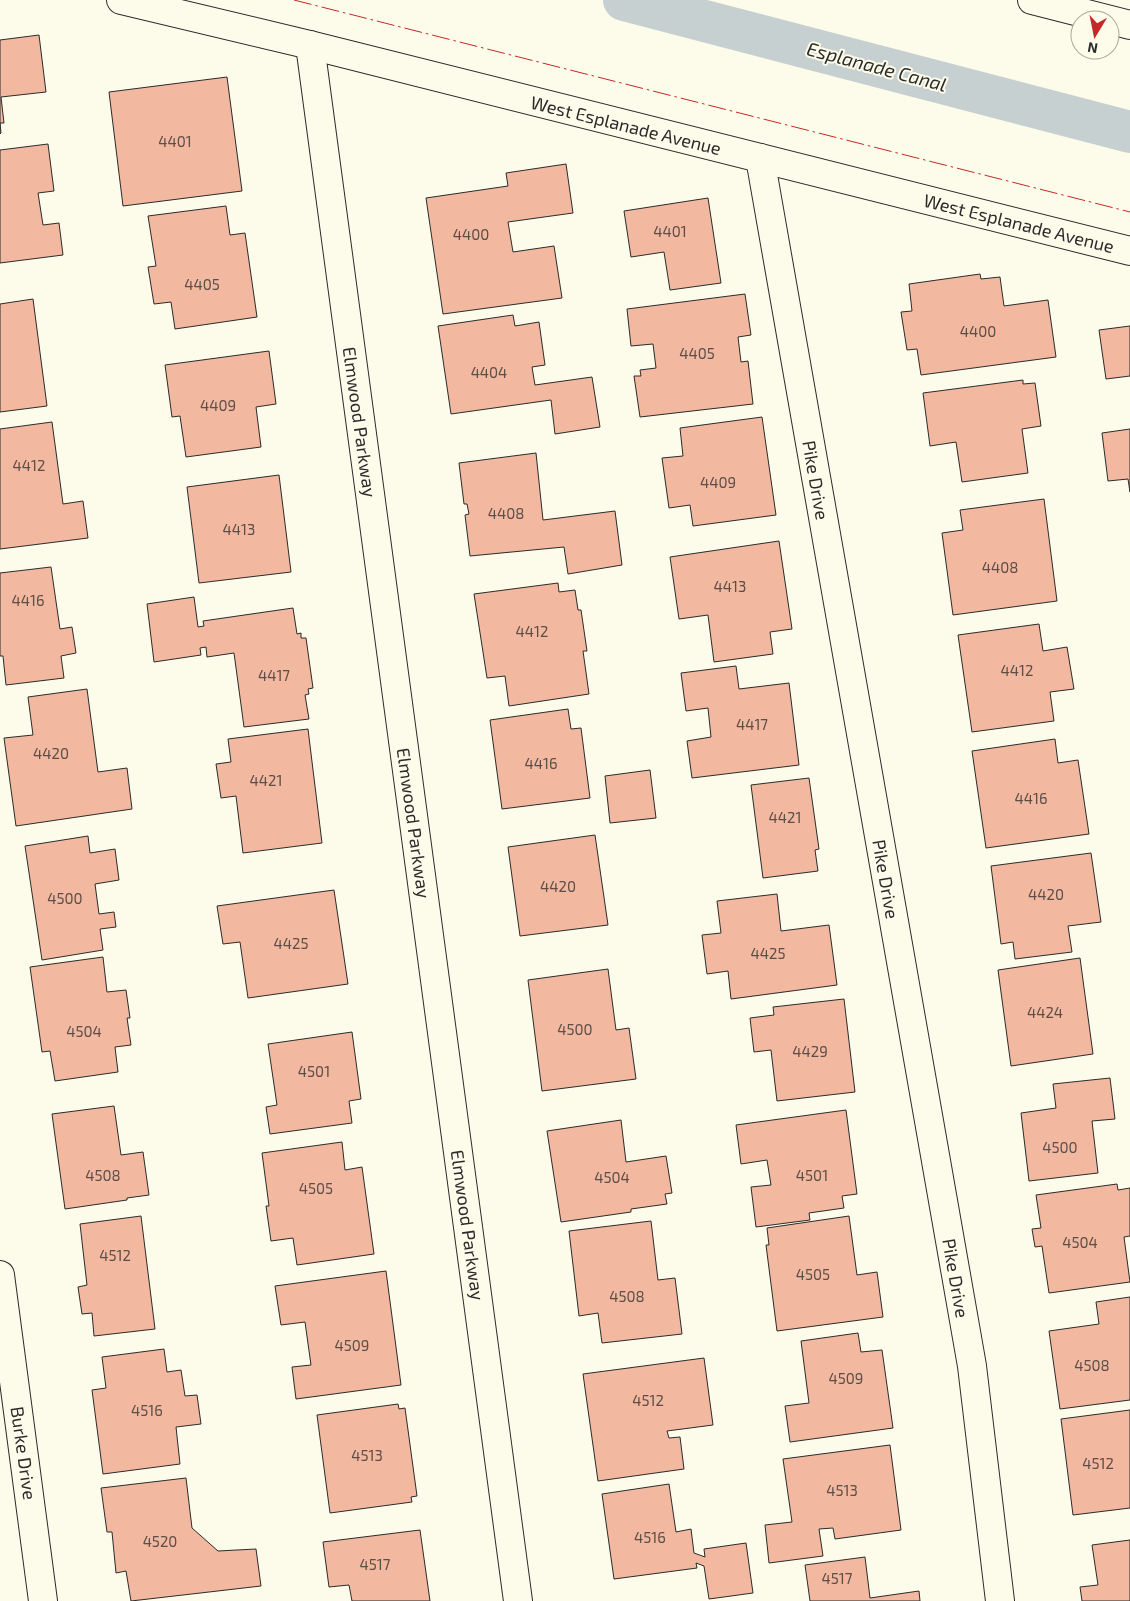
<svg xmlns="http://www.w3.org/2000/svg" width="1130" height="1601" font-family="'Exo 2',sans-serif">
<rect width="100%" height="100%" fill="#fdfbea"/>
<g fill="none" stroke-linecap="round" stroke-linejoin="round">
<polyline stroke="#c7d0d0" stroke-width="42" points="624,0 1130,132"/>
</g>
<g fill="#f2b8a0" stroke="#2b2b2b">
<polygon points="39,35 46,92 1,97 4,123 0,123 1,133 0,134 0,40"/>
<polygon points="227,77 242,191 123,206 109,92"/>
<polygon points="48,144 54,191 38,193 43,225 59,223 63,255 0,263 0,150"/>
<polygon points="566,164 573,213 508,222 513,252 554,246 562,298 443,314 426,198 508,186 506,173"/>
<polygon points="708,198 721,283 670,290 664,252 631,257 624,211"/>
<polygon points="226,206 230,235 245,233 257,317 175,329 171,302 154,304 148,267 156,266 148,216"/>
<polygon points="980,274 981,279 1000,277 1004,306 1048,300 1056,357 921,375 917,349 907,350 901,312 912,311 909,284"/>
<polygon points="745,294 751,335 738,337 741,362 748,361 753,404 640,417 634,376 641,376 640,370 656,368 653,344 631,346 627,309"/>
<polygon points="33,299 47,406 0,412 0,304"/>
<polygon points="513,315 515,326 539,322 545,365 532,367 535,385 592,377 600,427 555,434 551,400 451,414 438,326"/>
<polygon points="1130,326 1130,376 1106,379 1099,330"/>
<polygon points="269,351 276,404 256,407 261,447 186,457 180,416 172,417 165,365"/>
<polygon points="1023,380 1023,384 1035,383 1041,426 1022,429 1028,473 962,482 956,442 930,446 923,393"/>
<polygon points="762,417 776,515 693,526 690,505 669,508 662,458 683,456 680,428"/>
<polygon points="52,422 63,504 83,501 88,538 0,549 0,429"/>
<polygon points="1130,429 1130,492 1128,479 1108,481 1102,433"/>
<polygon points="536,453 543,520 615,511 622,565 568,574 564,547 470,556 465,515 469,514 467,504 464,504 459,463"/>
<polygon points="279,475 291,572 199,583 187,487"/>
<polygon points="1044,499 1057,601 953,615 942,533 963,530 960,510"/>
<polygon points="779,541 792,629 770,632 773,654 714,662 708,615 679,619 670,557"/>
<polygon points="51,567 60,629 72,627 76,653 61,656 64,678 6,685 3,656 0,656 0,573"/>
<polygon points="558,583 559,592 575,590 578,610 581,610 587,651 583,651 589,694 509,706 505,676 487,678 474,594"/>
<polygon points="194,597 198,627 204,626 203,621 293,608 297,634 301,633 301,638 306,638 313,688 308,689 309,694 305,695 309,719 244,727 234,653 207,657 206,647 200,648 201,655 154,662 147,604"/>
<polygon points="1039,624 1043,651 1067,647 1074,689 1050,692 1054,721 972,732 958,635"/>
<polygon points="736,666 739,689 789,683 799,765 692,778 687,741 711,737 708,708 686,711 681,673"/>
<polygon points="87,689 98,772 127,768 132,809 16,826 4,738 33,735 28,697"/>
<polygon points="568,709 571,729 581,728 590,798 502,809 490,720"/>
<polygon points="308,729 322,843 243,853 236,796 221,798 216,764 231,762 228,739"/>
<polygon points="1055,739 1058,763 1078,760 1089,834 986,848 972,751"/>
<polygon points="650,770 656,818 610,823 605,776"/>
<polygon points="809,778 819,849 815,850 818,871 763,878 751,785"/>
<polygon points="595,835 608,925 520,936 508,847"/>
<polygon points="88,836 90,853 115,849 119,880 95,884 99,914 114,912 116,927 100,929 103,950 42,960 25,846"/>
<polygon points="1091,853 1101,922 1068,926 1072,952 1015,959 1013,942 1001,944 991,866"/>
<polygon points="334,890 348,984 248,998 240,942 223,944 217,906"/>
<polygon points="777,894 781,931 829,925 837,985 731,999 728,971 707,974 702,935 721,933 717,901"/>
<polygon points="103,957 107,992 126,990 130,1018 127,1018 131,1045 115,1047 118,1072 55,1081 50,1051 42,1052 30,967"/>
<polygon points="1080,958 1093,1054 1011,1066 998,970"/>
<polygon points="608,969 616,1030 629,1028 636,1079 542,1091 528,980"/>
<polygon points="844,999 855,1092 777,1101 771,1050 754,1052 750,1018 774,1015 773,1007"/>
<polygon points="352,1032 361,1099 349,1101 352,1123 270,1134 266,1107 277,1105 268,1044"/>
<polygon points="1110,1078 1115,1119 1092,1121 1098,1173 1029,1181 1021,1113 1056,1108 1053,1084"/>
<polygon points="114,1106 121,1155 143,1152 149,1195 127,1198 127,1200 65,1209 52,1114"/>
<polygon points="846,1110 857,1194 842,1196 844,1208 809,1213 810,1220 756,1227 751,1187 771,1185 767,1160 741,1164 736,1125"/>
<polygon points="621,1120 626,1162 666,1156 672,1193 665,1194 667,1204 631,1209 631,1212 561,1222 547,1131"/>
<polygon points="342,1142 345,1170 362,1167 374,1254 297,1265 293,1238 271,1241 266,1206 269,1206 262,1153"/>
<polygon points="1117,1184 1118,1190 1130,1188 1130,1236 1124,1237 1130,1282 1049,1293 1042,1246 1035,1247 1032,1229 1041,1228 1036,1195"/>
<polygon points="141,1216 155,1329 94,1336 92,1313 82,1314 78,1287 87,1285 80,1224"/>
<polygon points="849,1216 857,1275 877,1272 883,1317 777,1331 766,1245 769,1245 767,1228"/>
<polygon points="651,1221 658,1280 675,1278 682,1334 602,1343 598,1313 579,1316 569,1231"/>
<polygon points="386,1271 401,1385 296,1399 292,1367 311,1365 305,1322 281,1325 275,1286"/>
<polygon points="1130,1297 1130,1400 1060,1409 1049,1331 1099,1324 1096,1302"/>
<polygon points="858,1333 861,1352 882,1350 893,1428 790,1442 785,1406 809,1403 801,1341"/>
<polygon points="164,1349 167,1372 181,1370 185,1396 197,1395 201,1424 176,1427 180,1464 103,1474 92,1390 106,1388 102,1357"/>
<polygon points="704,1358 713,1425 667,1431 669,1438 680,1437 684,1469 598,1481 583,1374"/>
<polygon points="398,1404 399,1409 405,1408 417,1496 411,1497 412,1502 330,1513 317,1415"/>
<polygon points="1130,1410 1130,1508 1073,1515 1061,1419"/>
<polygon points="890,1445 901,1530 835,1539 833,1528 819,1529 823,1556 769,1563 765,1525 792,1522 783,1459"/>
<polygon points="186,1478 192,1528 218,1551 256,1549 261,1586 131,1601 126,1571 116,1573 112,1532 107,1532 101,1488"/>
<polygon points="669,1484 676,1532 691,1529 694,1553 705,1557 704,1549 746,1543 753,1593 709,1599 704,1566 696,1563 697,1568 614,1579 602,1494"/>
<polygon points="420,1530 430,1601 352,1601 349,1585 329,1587 323,1542"/>
<polygon points="1130,1540 1130,1601 1082,1601 1080,1587 1098,1585 1092,1545"/>
<polygon points="865,1557 870,1598 919,1591 920,1601 810,1601 805,1565"/>
</g>
<g fill="none" stroke-linecap="round" stroke-linejoin="round">
<defs>
<g id="minor">
<polyline points="310,45 518,1601"/>
<polyline points="760,158 972,1366 1000,1601"/>
<polyline points="0,1275 43,1601"/>
</g>
<g id="major">
<polyline points="121,0 310,45 1130,251"/>
<polyline points="1032,0 1130,25"/>
</g>
</defs>
<use href="#minor" stroke="#2b2b2b" stroke-width="30"/>
<use href="#major" stroke="#2b2b2b" stroke-width="30"/>
<use href="#minor" stroke="#fdfbea" stroke-width="28"/>
<use href="#major" stroke="#fdfbea" stroke-width="28"/>
<polyline stroke="#c62828" stroke-width="1" stroke-dasharray="18 4 2.5 4" stroke-linecap="butt" points="294,0 1130,212"/>
</g>
<g text-anchor="middle" dominant-baseline="central" stroke-width="4" stroke-linejoin="round" paint-order="stroke">
<g font-size="15" fill="#5d4e48">
<text x="175" y="141">4401</text>
<text x="670" y="231">4401</text>
<text x="471" y="234">4400</text>
<text x="202" y="284">4405</text>
<text x="978" y="331">4400</text>
<text x="697" y="353">4405</text>
<text x="489" y="372">4404</text>
<text x="218" y="405">4409</text>
<text x="29" y="465">4412</text>
<text x="718" y="482">4409</text>
<text x="506" y="513">4408</text>
<text x="239" y="529">4413</text>
<text x="1000" y="567">4408</text>
<text x="730" y="586">4413</text>
<text x="28" y="600">4416</text>
<text x="532" y="631">4412</text>
<text x="1017" y="670">4412</text>
<text x="274" y="675">4417</text>
<text x="752" y="724">4417</text>
<text x="51" y="753">4420</text>
<text x="541" y="763">4416</text>
<text x="266" y="780">4421</text>
<text x="1031" y="798">4416</text>
<text x="785" y="817">4421</text>
<text x="558" y="886">4420</text>
<text x="1046" y="894">4420</text>
<text x="65" y="898">4500</text>
<text x="291" y="943">4425</text>
<text x="768" y="953">4425</text>
<text x="1045" y="1012">4424</text>
<text x="575" y="1029">4500</text>
<text x="84" y="1031">4504</text>
<text x="810" y="1051">4429</text>
<text x="314" y="1071">4501</text>
<text x="1060" y="1147">4500</text>
<text x="103" y="1175">4508</text>
<text x="812" y="1175">4501</text>
<text x="612" y="1177">4504</text>
<text x="316" y="1188">4505</text>
<text x="1080" y="1242">4504</text>
<text x="115" y="1255">4512</text>
<text x="813" y="1274">4505</text>
<text x="627" y="1296">4508</text>
<text x="352" y="1345">4509</text>
<text x="1092" y="1365">4508</text>
<text x="846" y="1378">4509</text>
<text x="648" y="1400">4512</text>
<text x="147" y="1410">4516</text>
<text x="367" y="1455">4513</text>
<text x="1098" y="1463">4512</text>
<text x="842" y="1490">4513</text>
<text x="650" y="1537">4516</text>
<text x="160" y="1541">4520</text>
<text x="375" y="1564">4517</text>
<text x="837" y="1578">4517</text>
</g>
<g font-size="18" fill="#2b2b2b" stroke="#fdfbea">
<text transform="translate(626 125) rotate(14)">West Esplanade Avenue</text>
<text transform="translate(1019 223) rotate(14)">West Esplanade Avenue</text>
<text transform="translate(360 422) rotate(82)">Elmwood Parkway</text>
<text transform="translate(816 480) rotate(80)">Pike Drive</text>
<text transform="translate(414 823) rotate(82)">Elmwood Parkway</text>
<text transform="translate(886 879) rotate(80)">Pike Drive</text>
<text transform="translate(468 1225) rotate(82)">Elmwood Parkway</text>
<text transform="translate(956 1278) rotate(80)">Pike Drive</text>
<text transform="translate(24 1453) rotate(82)">Burke Drive</text>
</g>
<g font-size="19" font-style="italic" fill="#2b2b2b" stroke="#fdfbea">
<text transform="translate(877 66) rotate(15)">Esplanade Canal</text>
</g>
</g>
<g transform="translate(1095 35) rotate(190)"><circle r="24" fill="#fdfbea" stroke="#a9a89e"/>
<path d="M0-4L9 19L0 12L-9 19Z" fill="#c62828"/>
<text y="-8" font-size="14" font-weight="bold" text-anchor="middle" fill="#2b2b2b">N</text>
</g>
</svg>
